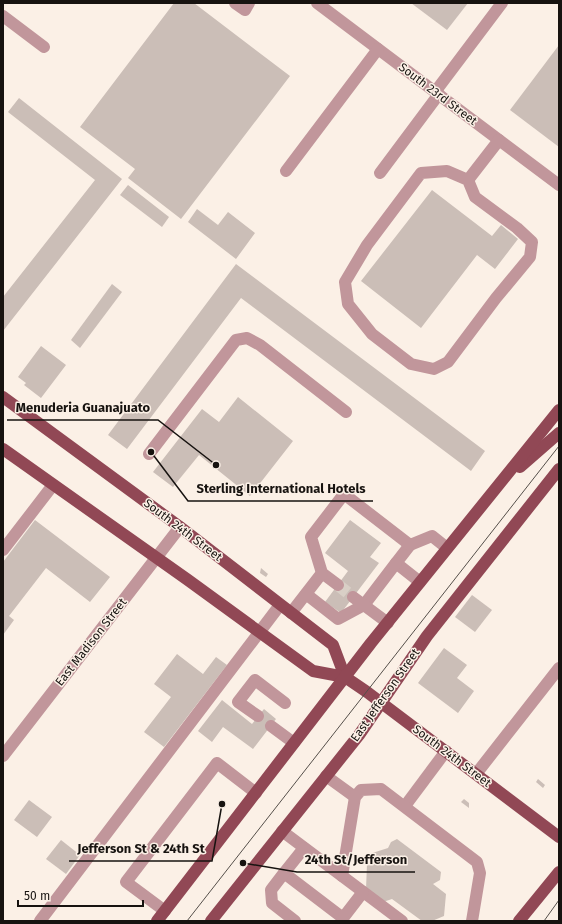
<svg xmlns="http://www.w3.org/2000/svg" width="562" height="924" font-family="'Fira Sans',sans-serif">
<rect width="100%" height="100%" fill="#fbf0e6"/>
<g fill="#cbbeb7">
<polygon points="174,3 194,3 290,76 181,219 128,178 135,169 80,127"/>
<polygon points="411,3 468,3 447,30"/>
<polygon points="559,45 559,147 510,110"/>
<polygon points="19,98 122,179 3,331 3,297 95,180 8,112"/>
<polygon points="128,185 169,217 162,227 120,195"/>
<polygon points="432,190 492,236 501,225 518,239 495,269 477,255 421,328 361,281"/>
<polygon points="197,209 218,225 228,212 255,233 236,259 188,222"/>
<polygon points="236,264 485,451 471,471 241,298 127,449 108,435"/>
<polygon points="112,284 122,292 80,348 71,340"/>
<polygon points="41,346 66,365 41,398 24,385 26,383 18,377"/>
<polygon points="238,397 293,441 250,496 199,455 173,487 153,472 202,409 219,422"/>
<polygon points="35,520 110,577 90,602 46,568 9,616 14,620 3,635 3,562"/>
<polygon points="350,520 381,543 370,557 379,563 341,613 325,602 348,571 325,553"/>
<polygon points="261,568 268,574 266,577 260,573"/>
<polygon points="472,595 492,610 475,632 455,617"/>
<polygon points="444,648 467,665 457,678 474,691 458,713 418,683"/>
<polygon points="177,654 203,674 216,657 227,665 164,747 144,732 171,697 154,684"/>
<polygon points="222,700 252,724 264,709 276,719 253,749 223,727 212,742 198,731"/>
<polygon points="538,779 545,785 543,788 536,782"/>
<polygon points="464,799 469,803 469,808 461,802"/>
<polygon points="29,800 52,817 37,837 14,820"/>
<polygon points="397,839 441,872 440,880 433,884 446,894 444,916 432,921 422,921 392,899 383,902 366,889 367,864 366,855 388,848 391,842"/>
<polygon points="61,840 80,855 66,874 46,859"/>
</g>
<g fill="none" stroke-linecap="round" stroke-linejoin="round">
<polyline stroke="#d9cfc6" stroke-width="12" stroke-dasharray="12 6" stroke-linecap="butt" points="338,585 353,597"/>
<g stroke="#c1969b" stroke-width="12">
<polyline points="235,3 245,10 249,3"/>
<polyline points="317,3 559,185"/>
<polyline points="3,16 44,47"/>
<polyline points="435,92 502,3"/>
<polyline points="286,171 378,49"/>
<polyline points="380,173 439,94"/>
<polyline points="468,180 447,171 421,173 367,245 345,282 348,304 372,334 411,364 434,369 448,362 496,298 530,257 532,242 517,228 475,197 468,180 499,140"/>
<polyline points="149,454 236,340 247,338 260,345 346,412"/>
<polyline points="410,545 396,563 420,582"/>
<polyline points="3,550 53,485"/>
<polyline points="338,585 322,573 311,537 344,494 410,545 432,536 447,548"/>
<polyline points="306,594 338,619 364,605 396,563"/>
<polyline points="353,597 388,623"/>
<polyline points="291,613 322,573"/>
<polyline points="258,716 238,702 255,680 285,703"/>
<polyline points="271,726 294,743"/>
<polyline points="3,756 180,527"/>
<polyline points="476,774 559,668"/>
<polyline points="326,776 355,797"/>
<polyline points="405,806 446,751"/>
<polyline points="282,831 402,921"/>
<polyline points="304,848 284,873 343,918"/>
<polyline points="284,873 271,890 272,903 295,921"/>
<polyline points="342,876 355,797 361,790 381,789 477,862 480,873 472,921"/>
<polyline points="165,911 126,882 217,763 256,793"/>
<polyline points="40,921 280,605"/>
<polyline points="342,921 343,918 363,892"/>
</g>
<g stroke="#914855" stroke-width="12">
<polyline points="3,397 180,527 333,645 345,677"/>
<polyline points="3,449 188,580 313,671 345,677 367,692 559,837"/>
<polyline points="520,467 559,433"/>
<polyline points="157,921 371,643 559,410"/>
<polyline points="211,921 359,735 427,636 559,469"/>
<polyline points="519,921 559,872"/>
</g>
<g stroke="#554f4a" stroke-width="1">
<polyline points="187,921 559,446"/>
<polyline points="544,921 559,900"/>
</g>
</g>
<g text-anchor="middle" dominant-baseline="central" stroke-width="3" stroke-linejoin="round" paint-order="stroke">
<g font-size="12" fill="#171310" stroke="#fbf0e6">
<text transform="translate(438 94) rotate(37)">South 23rd Street</text>
<text transform="translate(183 530) rotate(37)">South 24th Street</text>
<text transform="translate(91 642) rotate(-52)">East Madison Street</text>
<text transform="translate(385 695) rotate(-55)">East Jefferson Street</text>
<text transform="translate(452 756) rotate(37)">South 24th Street</text>
</g>
</g>
<path fill="none" stroke="#171310" stroke-width="1.5" d="M216 465L158 420H7M151 452L188 501H373M222 804L212 861H69M243 863L297 872H415"/>
<g fill="#171310" stroke="#fbf0e6" stroke-width="1.5">
<circle cx="216" cy="465" r="4"/>
<circle cx="151" cy="452" r="4"/>
<circle cx="222" cy="804" r="4"/>
<circle cx="243" cy="863" r="4"/>
</g>
<g font-size="13" text-anchor="middle" font-weight="bold" fill="#171310" stroke="#fbf0e6" stroke-width="3" stroke-linejoin="round" paint-order="stroke">
<text x="83" y="412">Menuderia Guanajuato</text>
<text x="281" y="493">Sterling International Hotels</text>
<text x="141" y="853">Jefferson St &amp; 24th St</text>
<text x="356" y="864">24th St/Jefferson</text>
</g>
<rect width="562" height="924" fill="none" stroke="#171310" stroke-width="8"/>
<path d="M18 900v6h125v-6" fill="none" stroke="#171310" stroke-width="2"/>
<text x="24" y="900" font-size="12" fill="#171310" stroke="#fbf0e6" stroke-width="3" paint-order="stroke">50 m</text>
</svg>
